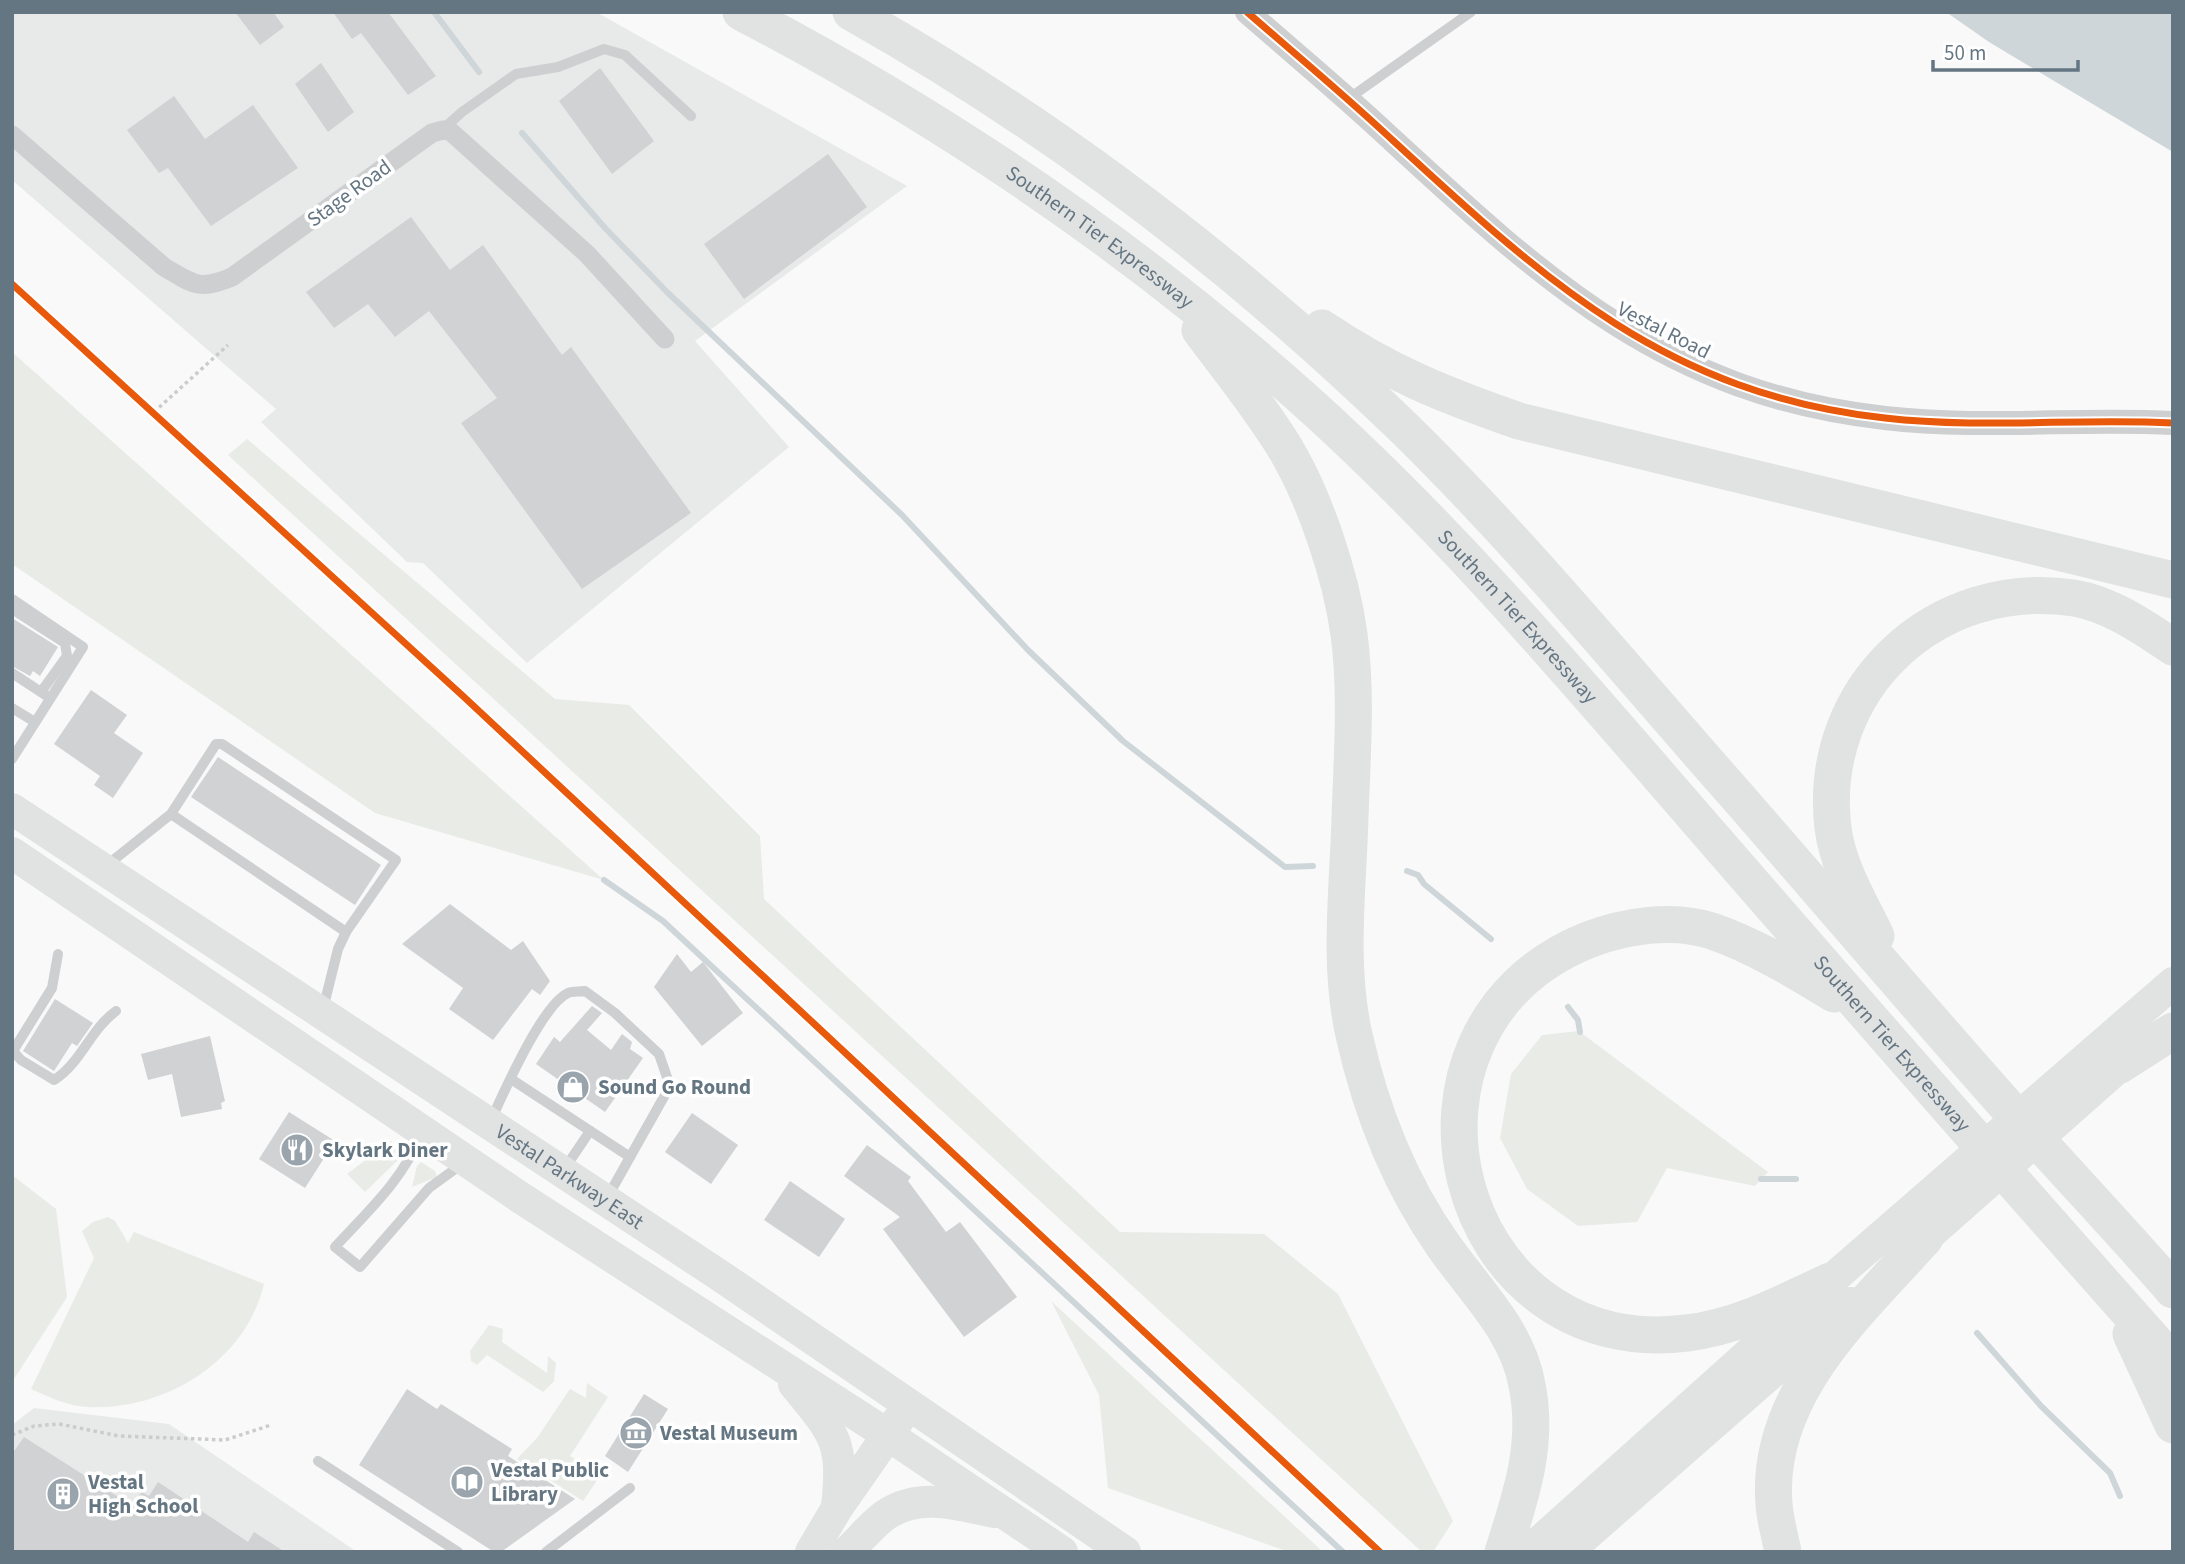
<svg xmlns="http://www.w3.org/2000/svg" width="2185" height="1564" font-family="'Source Sans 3',sans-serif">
<rect width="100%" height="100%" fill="#f9f9f9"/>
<g fill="#e8e9e9">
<polygon points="12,12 596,12 907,186 695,341 789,447 527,663 423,563 407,562 261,422 276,409 12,180"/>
<polygon points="34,1408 169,1424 357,1552 12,1552 12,1425"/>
</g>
<g fill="#e8ebe6">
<polygon points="12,352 604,880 375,813 12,564"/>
<polygon points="247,439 555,699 629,705 760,836 764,899 1120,1232 1264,1234 1338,1294 1453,1521 1433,1552 1422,1552 228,455"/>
<polygon points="1579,1031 1580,1032 1768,1172 1755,1186 1667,1168 1637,1222 1578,1226 1527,1189 1500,1138 1511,1074 1542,1035"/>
<polygon points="391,1141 403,1155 365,1192 347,1174"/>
<polygon points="421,1162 435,1171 437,1177 412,1187 417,1166"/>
<polygon points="12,1175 56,1209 67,1297 12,1382"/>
<path d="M108,1217L115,1221L128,1243L134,1232L264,1284C246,1361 165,1411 88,1407C68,1406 49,1397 31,1389L94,1258L82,1231L93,1222Z"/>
<polygon points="1051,1301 1323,1552 1289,1552 1108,1488 1099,1395"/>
<polygon points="489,1325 503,1329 502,1342 547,1373 548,1356 556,1363 554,1381 543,1392 487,1355 477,1365 471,1361 470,1351"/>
<polygon points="587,1383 608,1397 570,1456 600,1476 583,1501 517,1459 537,1438 570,1389 586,1398"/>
</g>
<polygon fill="#ced6d9" points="1946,12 2173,12 2173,152 1989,42"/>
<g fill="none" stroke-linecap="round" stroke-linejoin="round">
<g stroke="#ced6d9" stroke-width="6">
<polyline points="434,12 479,72"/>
<polyline points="522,133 605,228 667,292 902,515 1028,650 1123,741 1285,867 1313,866"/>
<polyline points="1407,871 1418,875 1424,884 1491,939"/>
<polyline points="604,880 663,921 1343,1552"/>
<polyline points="1568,1007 1578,1020 1580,1032"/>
<polyline points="1761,1179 1796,1179"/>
<polyline points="1977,1333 2041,1406 2110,1473 2120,1496"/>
</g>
</g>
<g fill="#d0d2d3">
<polygon points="235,12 273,12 284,27 260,45"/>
<polygon points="333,12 388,12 436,76 408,95 361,33 352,39"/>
<polygon points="321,63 354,112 328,132 295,84"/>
<polygon points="600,68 654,141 612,174 559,101"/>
<polygon points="174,96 205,139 253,105 298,168 211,226 168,168 159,173 127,130"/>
<polygon points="828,154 867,207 744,299 704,244"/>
<polygon points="411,217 450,270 483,245 562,355 571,347 691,513 582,589 461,423 497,398 429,311 395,337 368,304 334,328 306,292"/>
<polygon points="12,618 58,647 40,676 33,671 30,676 12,666"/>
<polygon points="91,690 127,715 114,733 143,753 113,798 94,785 100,776 54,744"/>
<polygon points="218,757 381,865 355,905 191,797"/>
<polygon points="450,904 511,950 523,941 550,981 540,995 532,989 493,1040 449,1009 463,988 402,944"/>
<polygon points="677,954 691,972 703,962 743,1013 702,1046 654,987"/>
<polygon points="55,999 93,1023 77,1046 72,1043 54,1071 23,1051"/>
<polygon points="592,1006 602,1013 587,1030 611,1050 622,1034 632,1042 630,1049 643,1058 605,1112 536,1064 554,1037 560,1042"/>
<polygon points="210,1036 225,1101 221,1103 222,1109 181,1117 172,1074 148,1080 141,1054"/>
<polygon points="289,1112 335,1141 305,1188 259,1159"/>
<polygon points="692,1113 738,1145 711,1184 665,1152"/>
<polygon points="867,1145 911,1177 908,1181 946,1232 960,1222 1017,1297 964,1337 883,1229 900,1217 844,1176"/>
<polygon points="790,1181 845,1219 819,1257 764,1220"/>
<polygon points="407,1389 437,1409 441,1404 512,1449 508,1456 575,1499 501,1552 494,1552 359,1465"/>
<polygon points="644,1394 668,1409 628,1472 605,1456"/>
<polygon points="24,1437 131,1505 142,1492 149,1496 158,1482 248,1542 254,1532 285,1552 12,1552 12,1454"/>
</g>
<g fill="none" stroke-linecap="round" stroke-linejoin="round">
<g stroke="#cbcccd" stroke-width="3.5" stroke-dasharray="3.5 3.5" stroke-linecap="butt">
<polyline points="154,412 228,345"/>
<polyline points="12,1435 34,1426 59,1424 119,1436 225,1440 271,1425"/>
</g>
<g stroke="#cecfd0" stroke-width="10">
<polyline points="1348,99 1471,12"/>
<polyline points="443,129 462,112 516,74 558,67 604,49 625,55 691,116"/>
<polyline points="12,599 83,647 12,759"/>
<polyline points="12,609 65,643 67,656 41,692"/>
<polyline points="12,673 47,696"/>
<polyline points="12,708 35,722"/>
<polyline points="106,866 171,814 216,744 222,744 396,860 346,932 171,814"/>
<path d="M58,954L52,988L13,1051L21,1060L54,1080C81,1063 90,1030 116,1011"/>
<polyline points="323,1009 338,949 346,932"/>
<polyline points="511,1079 630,1157"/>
<path d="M491,1120C504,1092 542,1005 568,993C572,991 580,992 585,991L615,1013L659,1054L670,1086L607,1198"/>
<path d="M421,1134C403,1180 367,1212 335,1247L360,1267L429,1188L462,1164"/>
<polyline points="565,1168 590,1131"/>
<polyline points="318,1461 458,1552"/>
<polyline points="546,1552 630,1488"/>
</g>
<path stroke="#cecfd0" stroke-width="19" d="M12,135L164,267C193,284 199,291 232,277L432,133L443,130L450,131L587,254L665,339"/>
<path stroke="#cecfd0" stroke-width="24" d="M1247,12C1294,53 1342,93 1387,135C1542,278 1665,394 1885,418C1981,429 2077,418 2173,423"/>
<g stroke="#e1e2e2" stroke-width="32">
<path id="s1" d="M12,809L719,1275L1125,1552"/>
<polyline points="12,853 521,1198 888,1435 1062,1552"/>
<polyline points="1906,1255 2140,1048"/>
<path d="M794,1384C835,1434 844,1441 837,1507"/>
<polyline points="811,1552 837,1508 899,1419"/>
<path d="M847,1552C860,1540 873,1523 887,1514C921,1492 959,1505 995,1512"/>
<polyline points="1528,1552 1830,1281 2173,983"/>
<polyline points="1567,1552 1851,1303"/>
</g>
<g stroke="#e1e2e2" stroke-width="37">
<path id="s2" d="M741,12C942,117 1129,244 1298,394C1449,528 1580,685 1713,838C1865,1013 2018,1188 2173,1362"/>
<path d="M851,12C1054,126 1239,268 1406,430C1523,545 1628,673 1736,795C1834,907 1930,1021 2029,1131C2077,1184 2126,1236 2173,1290"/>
<path d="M1322,328C1389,373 1444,395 1519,421L2173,580"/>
<path d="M1200,330C1229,369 1260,407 1285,448C1315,498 1341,576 1349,634C1357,694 1352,757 1350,818C1348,889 1338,964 1354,1035C1371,1111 1398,1181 1443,1245C1474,1290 1517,1329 1527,1385C1539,1444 1521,1496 1503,1552"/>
<path d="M1876,936C1859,901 1838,867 1833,828C1816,688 1936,577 2074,598C2110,604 2143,627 2173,647"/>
<polyline points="2120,1065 2173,1031"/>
<path d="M1830,1281C1784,1302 1739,1327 1687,1333C1450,1363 1367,1029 1588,940C1624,926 1673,918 1712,931C1755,946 1795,970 1834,994"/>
<polyline points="2131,1334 2173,1425"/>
<path d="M1783,1552C1780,1536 1775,1520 1774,1504C1765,1394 1858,1313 1925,1238"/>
</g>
<defs>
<g id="cycleway">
<path d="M1247,12C1294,53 1342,93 1387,135C1542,278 1665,394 1885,418C1981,429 2077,418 2173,423"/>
<polyline points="12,284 464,697 1380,1552"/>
</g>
</defs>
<use href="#cycleway" stroke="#fff" stroke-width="11"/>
<use href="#cycleway" stroke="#e8590c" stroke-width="7"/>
</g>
<defs>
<symbol id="shop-disc" viewBox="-11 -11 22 22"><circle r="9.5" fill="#99a4ac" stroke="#fff"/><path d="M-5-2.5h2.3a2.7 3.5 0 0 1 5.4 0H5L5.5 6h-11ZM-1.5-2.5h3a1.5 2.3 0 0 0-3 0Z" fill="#fff"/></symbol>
<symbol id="restaurant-disc" viewBox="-11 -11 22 22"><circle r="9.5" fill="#99a4ac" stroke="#fff"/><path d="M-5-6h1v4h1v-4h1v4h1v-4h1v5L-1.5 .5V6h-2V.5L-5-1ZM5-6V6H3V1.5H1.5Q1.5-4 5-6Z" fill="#fff"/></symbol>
<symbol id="museum-disc" viewBox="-11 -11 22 22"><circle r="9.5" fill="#99a4ac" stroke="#fff"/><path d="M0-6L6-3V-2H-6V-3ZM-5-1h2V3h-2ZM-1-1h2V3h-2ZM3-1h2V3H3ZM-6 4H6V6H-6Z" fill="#fff"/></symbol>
<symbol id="library-disc" viewBox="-11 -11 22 22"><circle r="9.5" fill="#99a4ac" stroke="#fff"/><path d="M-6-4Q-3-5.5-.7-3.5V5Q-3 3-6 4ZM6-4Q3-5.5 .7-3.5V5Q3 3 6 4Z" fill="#fff"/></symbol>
<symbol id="building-disc" viewBox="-11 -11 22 22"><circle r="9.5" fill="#99a4ac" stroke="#fff"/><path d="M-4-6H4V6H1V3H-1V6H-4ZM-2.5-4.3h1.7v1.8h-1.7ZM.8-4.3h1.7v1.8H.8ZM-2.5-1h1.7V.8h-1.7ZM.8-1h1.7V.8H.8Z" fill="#fff"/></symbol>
</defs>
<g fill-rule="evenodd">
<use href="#shop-disc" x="554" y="1068" width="38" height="38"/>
<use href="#restaurant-disc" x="278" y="1131" width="38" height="38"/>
<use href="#museum-disc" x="617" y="1414" width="38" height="38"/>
<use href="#library-disc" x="448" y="1463" width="38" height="38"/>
<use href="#building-disc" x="44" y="1475" width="38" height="38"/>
</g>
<g text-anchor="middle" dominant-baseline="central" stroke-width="7" stroke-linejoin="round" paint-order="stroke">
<g font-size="21" fill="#657683" stroke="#fff">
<text transform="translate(349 193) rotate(-36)">Stage Road</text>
<text stroke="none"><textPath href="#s2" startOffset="424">Southern Tier Expressway</textPath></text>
<text transform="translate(1664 330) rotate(27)">Vestal Road</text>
<text stroke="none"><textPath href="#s2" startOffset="990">Southern Tier Expressway</textPath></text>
<text stroke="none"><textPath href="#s2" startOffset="1558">Southern Tier Expressway</textPath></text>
<text stroke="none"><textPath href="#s1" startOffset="668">Vestal Parkway East</textPath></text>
</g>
<g font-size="21" font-weight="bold" fill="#657683" stroke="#fff" text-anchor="start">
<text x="598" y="1087">Sound Go Round</text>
<text x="322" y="1150">Skylark Diner</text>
<text x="660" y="1433">Vestal Museum</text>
<text x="491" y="1470">Vestal Public<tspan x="491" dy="24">Library</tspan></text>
<text x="88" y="1482">Vestal<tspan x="88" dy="24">High School</tspan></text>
</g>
</g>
<rect width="2185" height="1564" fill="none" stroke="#657683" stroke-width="28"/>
<path d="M1933 60v10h145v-10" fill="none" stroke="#657683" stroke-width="3.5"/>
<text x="1944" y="60" font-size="21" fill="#657683" stroke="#ffffff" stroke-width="5" paint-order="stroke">50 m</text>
</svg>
